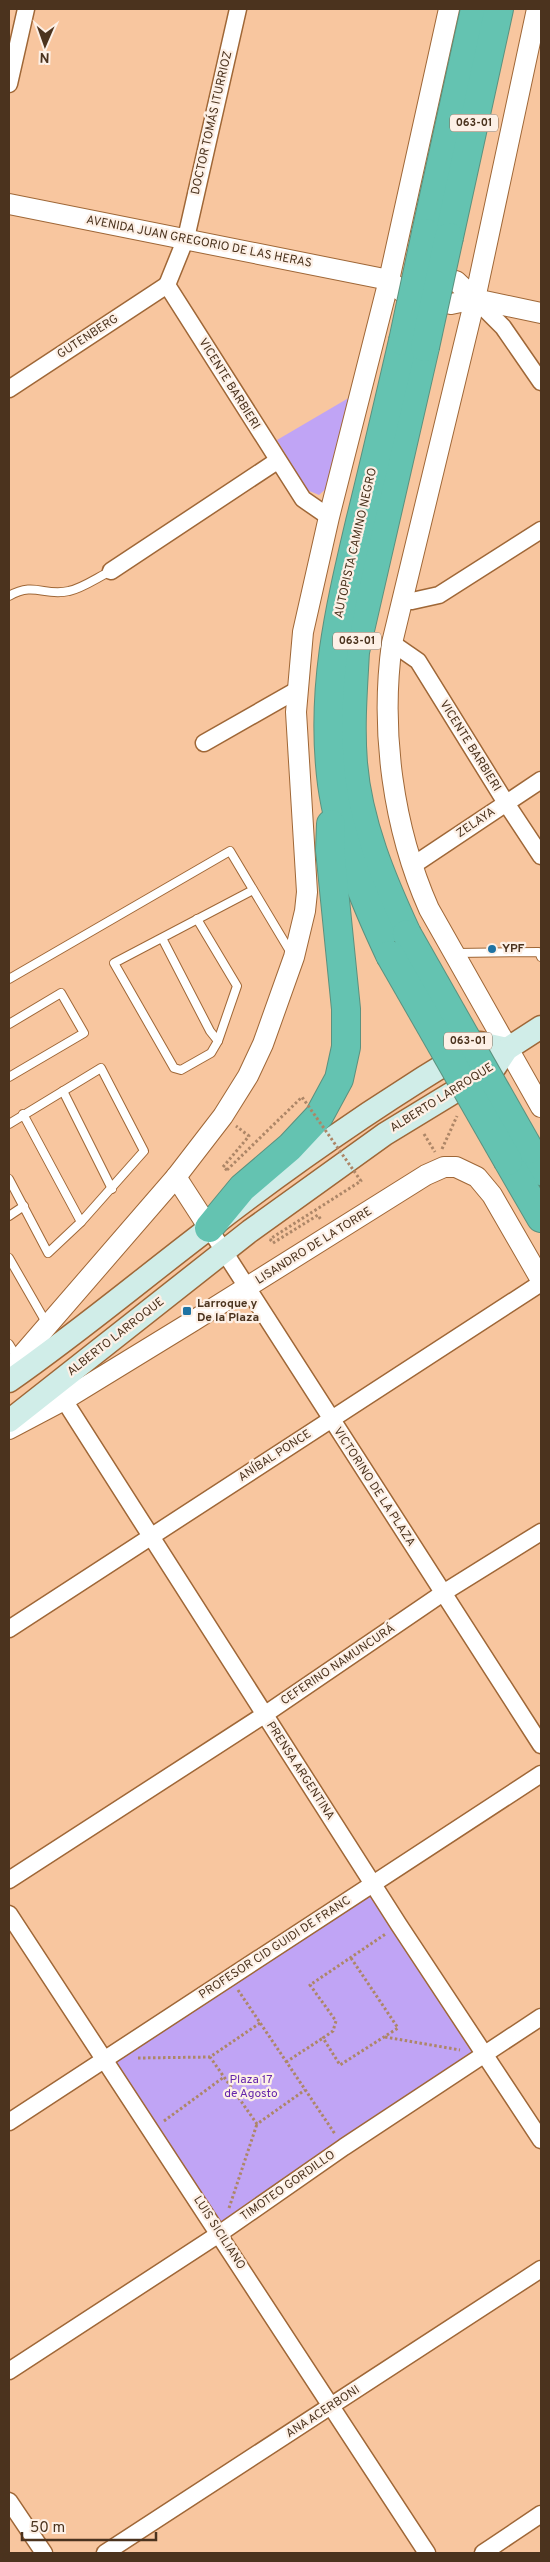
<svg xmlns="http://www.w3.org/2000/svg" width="550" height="2562" font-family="Overpass,sans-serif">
<rect width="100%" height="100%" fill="#f8c69f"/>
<g fill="#c0a4f5">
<polygon points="352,396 330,485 319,495 307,490 277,440"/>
<polygon points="373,1884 484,2055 219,2234 105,2059"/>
</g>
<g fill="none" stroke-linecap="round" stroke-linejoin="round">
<defs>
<g id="service">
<path d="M9,596C35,581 44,597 69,591C83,588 98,577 111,571"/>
<polyline points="197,919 237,986 218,1041"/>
<polyline points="162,938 210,1031 218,1041 211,1053 181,1070 174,1068 114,963 253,890"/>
<polyline points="456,953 539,952 541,957"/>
<polyline points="9,979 230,851 291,953"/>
<polyline points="9,1024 61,993 84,1033 9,1077"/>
<polyline points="63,1091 112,1189"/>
<polyline points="23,1114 81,1222"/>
<polyline points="9,1124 101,1068 144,1151 81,1222 48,1253 9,1179"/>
<polyline points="9,1216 24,1206"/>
<polyline points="9,1258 47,1324"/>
<polyline points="9,1344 17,1357"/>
</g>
<g id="minor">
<polyline points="238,9 186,238 167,285 303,499 329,517"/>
<polyline points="9,84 26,9"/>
<polyline points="475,299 503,327 541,382"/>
<polyline points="9,389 167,285"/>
<polyline points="111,571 277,461"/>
<polyline points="403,600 412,601 439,595 541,530"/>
<polyline points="392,643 418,661 506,803 541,856"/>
<polyline points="204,743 297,690"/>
<polyline points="412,866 541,780"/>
<polyline points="209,1228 541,1745"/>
<polyline points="64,1400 399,1925 541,2140"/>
<polyline points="9,1629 541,1283"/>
<polyline points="9,1880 264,1715 443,1593 541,1532"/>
<polyline points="9,1914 427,2553"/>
<polyline points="9,2122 541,1774"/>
<polyline points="9,2371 219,2234 344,2147 541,2017"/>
<polyline points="9,2501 44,2553"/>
<polyline points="105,2553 541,2269"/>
<polyline points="483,2553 541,2514"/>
</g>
<g id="tertiary">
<path d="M537,9L475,299L392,643C380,731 393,828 429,909L541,1107"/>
<polyline points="9,204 389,280 406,295 451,304 475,299 541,313"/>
<polyline points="427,276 456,281 475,299"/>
<polyline points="176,1177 209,1228"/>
<polyline points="9,1370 176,1177 223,1116 248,1076 263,1044 294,957 305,911 307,892 296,712 303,632 329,517 389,280 449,9"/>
<polyline points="9,1429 64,1400 193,1321 426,1175 444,1167 456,1167 477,1177 492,1195 541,1280"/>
</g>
<g id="secondary">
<path d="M9,1381C78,1333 141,1280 208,1229C294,1162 386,1099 480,1043L507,1049"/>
<polyline points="9,1421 250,1231 385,1134 495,1067 507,1049 541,1027"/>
</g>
<g id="motorway">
<polyline points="426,233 475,9"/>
<polyline points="449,237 499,9"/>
<path d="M407,934C382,880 358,823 353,763C350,726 353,689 355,652L425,347"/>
<path d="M390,955C365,902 340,842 332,784C320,691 339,611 360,522C375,462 389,401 403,341"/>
<polyline points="529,1149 541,1171"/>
<polyline points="508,1161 541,1218"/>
<polyline points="209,1228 242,1188 290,1147 319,1116 339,1079 346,1047 346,1009 330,850 331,824"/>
</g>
</defs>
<use href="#service" stroke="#9f6737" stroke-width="10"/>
<use href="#minor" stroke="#9f6737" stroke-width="19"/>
<use href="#tertiary" stroke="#9f6737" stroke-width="22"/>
<use href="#secondary" stroke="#9f6737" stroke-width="25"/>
<use href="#motorway" stroke="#5b917e" stroke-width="30"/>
<g stroke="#ad8667" stroke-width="3" stroke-dasharray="2.5 2.5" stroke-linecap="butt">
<polyline points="424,1134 435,1152"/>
<polyline points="442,1149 457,1116"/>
<polyline points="227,1170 223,1167 249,1136 236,1126"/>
<polyline points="270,1239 273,1243 318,1215 321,1220"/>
<polyline points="351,1958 398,2028 340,2065 323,2038 333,2031 336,2021 310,1985 387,1933"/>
<polyline points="238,1990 335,2134"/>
<polyline points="260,2023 210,2057 257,2124 305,2090"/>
<polyline points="385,2037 460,2050"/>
<polyline points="138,2058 210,2057"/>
<polyline points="286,2062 323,2038"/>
<polyline points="164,2121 224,2077"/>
<polyline points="229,2208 257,2124"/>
</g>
<use href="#service" stroke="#fff" stroke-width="8"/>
<use href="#minor" stroke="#fff" stroke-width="16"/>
<use href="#tertiary" stroke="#fff" stroke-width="20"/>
<use href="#secondary" stroke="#d0ede8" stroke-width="22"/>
<use href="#motorway" stroke="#64c3b1" stroke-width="28"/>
<defs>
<g id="motorway-bridge">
<polyline points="403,341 426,233"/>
<polyline points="425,347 449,237"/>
<polyline points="407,934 529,1149"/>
<polyline points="390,955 508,1161"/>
</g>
</defs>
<use href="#motorway-bridge" stroke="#5b917e" stroke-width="30" stroke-linecap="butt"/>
<polyline stroke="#ad8667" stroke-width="3" stroke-dasharray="2.5 2.5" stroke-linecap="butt" points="227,1170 302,1097 361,1181 270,1239"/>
<use href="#motorway-bridge" stroke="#64c3b1" stroke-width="28"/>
</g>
<g fill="#1f73a3" stroke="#fdf0e6" stroke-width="2">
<circle cx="492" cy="949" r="5"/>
<rect x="182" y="1306" width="10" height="10" rx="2.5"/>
</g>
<g text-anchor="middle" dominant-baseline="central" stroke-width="4.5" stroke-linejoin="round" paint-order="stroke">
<g fill="#fdf0e6" stroke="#806c5a" stroke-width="1">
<rect x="450" y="114.5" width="48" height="17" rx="4"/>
<rect x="333" y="632.5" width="48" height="17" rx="4"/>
<rect x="444" y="1032.5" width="48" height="17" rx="4"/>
</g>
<g font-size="11" font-weight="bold" fill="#4b331e">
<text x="474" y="123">063-01</text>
<text x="357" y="641">063-01</text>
<text x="468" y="1041">063-01</text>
</g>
<g font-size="12" fill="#4b331e" stroke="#fdf0e6">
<text transform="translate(212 123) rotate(-77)">DOCTOR TOMÁS ITURRIOZ</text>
<text transform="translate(199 242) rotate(11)">AVENIDA JUAN GREGORIO DE LAS HERAS</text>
<text transform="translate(88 337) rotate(-33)">GUTENBERG</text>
<text transform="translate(229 384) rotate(58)">VICENTE BARBIERI</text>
<text transform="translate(356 543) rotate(-77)">AUTOPISTA CAMINO NEGRO</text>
<text transform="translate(470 746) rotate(58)">VICENTE BARBIERI</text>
<text transform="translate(476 823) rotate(-34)">ZELAYA</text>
<text transform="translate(442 1098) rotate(-32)">ALBERTO LARROQUE</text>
<text transform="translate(314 1246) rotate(-32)">LISANDRO DE LA TORRE</text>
<text transform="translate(116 1337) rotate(-38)">ALBERTO LARROQUE</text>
<text transform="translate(275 1456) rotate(-33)">ANÍBAL PONCE</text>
<text transform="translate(374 1487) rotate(57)">VICTORINO DE LA PLAZA</text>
<text transform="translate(338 1665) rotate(-34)">CEFERINO NAMUNCURÁ</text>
<text transform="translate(300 1771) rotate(57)">PRENSA ARGENTINA</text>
<text transform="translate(275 1948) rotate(-33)">PROFESOR CID GUIDI DE FRANC</text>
<text transform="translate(288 2186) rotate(-35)">TIMOTEO GORDILLO</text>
<text transform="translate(219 2233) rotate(57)">LUIS SICILIANO</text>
<text transform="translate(323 2412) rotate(-33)">ANA ACERBONI</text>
</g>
<g font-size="12" font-weight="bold" fill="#4b331e" stroke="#fdf0e6" text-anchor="start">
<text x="502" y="949">YPF</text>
<text x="197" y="1304">Larroque y<tspan x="197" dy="14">De la Plaza</tspan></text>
</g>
<g font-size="12" fill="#6526ab" stroke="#fdf0e6">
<text x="251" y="2080">Plaza 17<tspan x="251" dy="14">de Agosto</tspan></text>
</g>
</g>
<rect width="550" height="2562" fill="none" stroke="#4b331e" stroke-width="20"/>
<g transform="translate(45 45) rotate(182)" stroke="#fdf0e6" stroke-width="4" paint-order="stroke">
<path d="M0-4L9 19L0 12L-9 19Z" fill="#4b331e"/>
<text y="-8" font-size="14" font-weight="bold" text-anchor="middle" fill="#4b331e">N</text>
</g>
<path d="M22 2532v8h134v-8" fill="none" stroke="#4b331e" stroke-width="2.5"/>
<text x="30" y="2532" font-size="15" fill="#4b331e" stroke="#fdf0e6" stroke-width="4" paint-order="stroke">50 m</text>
</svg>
